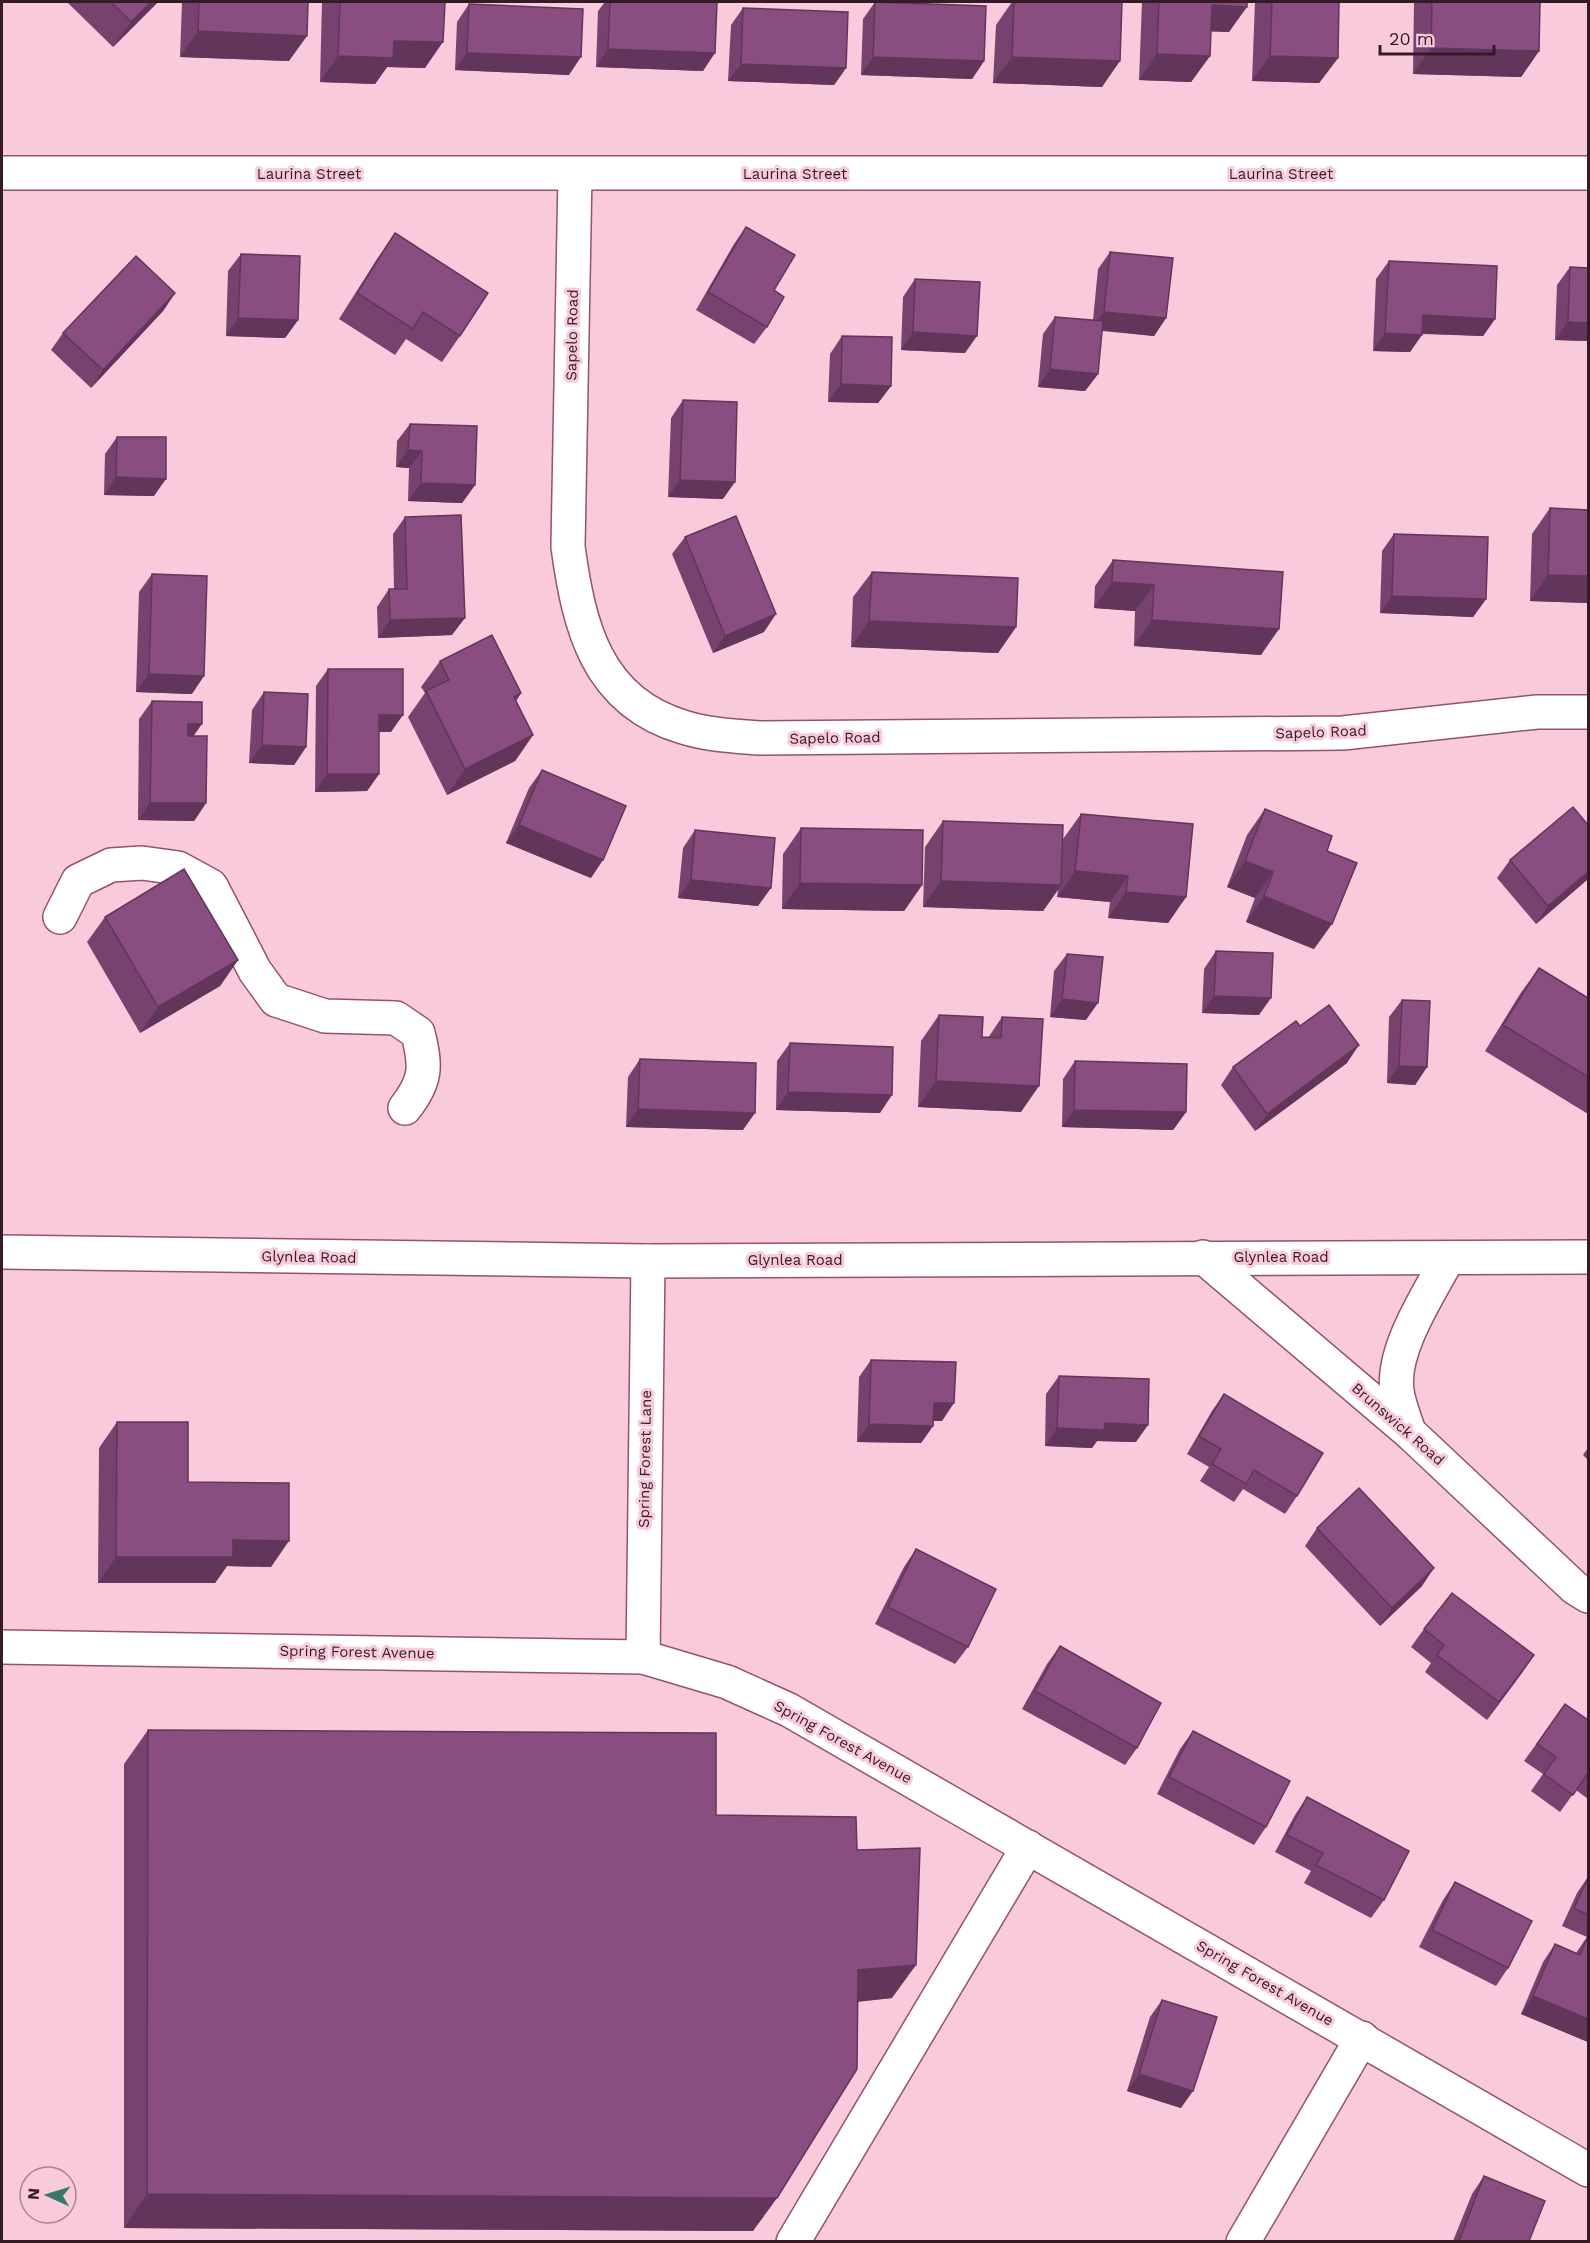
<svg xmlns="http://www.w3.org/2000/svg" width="1590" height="2243" font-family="'Work Sans',sans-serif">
<rect width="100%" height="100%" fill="#f8cadb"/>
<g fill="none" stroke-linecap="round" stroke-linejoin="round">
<defs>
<g id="minor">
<polyline points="2,173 1588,173"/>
<path d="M575,174L568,547C579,626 596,701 683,727C708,735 735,736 760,738L1343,733L1537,712H1588"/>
<path d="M60,917L78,881L111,865L142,863L178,868L211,886L255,971L276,1000L325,1016L396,1018L418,1033C426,1066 427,1080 405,1108"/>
<polyline points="2,1252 648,1261 1588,1257"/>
<polyline points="1203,1257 1409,1432 1575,1588 1588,1596"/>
<path d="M1409,1432C1405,1419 1399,1405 1397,1391C1391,1350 1429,1294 1448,1258"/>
<polyline points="2,1647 643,1657 727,1682 789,1710 1588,2170"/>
<polyline points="643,1657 648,1261"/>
<polyline points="793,2242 1028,1847"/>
<polyline points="1243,2242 1362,2038"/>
</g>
</defs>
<use href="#minor" stroke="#94526f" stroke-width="36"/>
<use href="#minor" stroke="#fff" stroke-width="33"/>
</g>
<g fill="#77426e">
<polygon points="67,2 158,2 113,47"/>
<polygon points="182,2 308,2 289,61 180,57"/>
<polygon points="322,2 445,2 425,68 387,67 375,84 320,82"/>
<polygon points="605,2 717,2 703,71 596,67 598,11"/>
<polygon points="875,2 984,61 972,79 861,75 863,19"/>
<polygon points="1012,2 1122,2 1102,87 993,83 996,25"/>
<polygon points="1142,2 1247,2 1229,32 1211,31 1210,56 1191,82 1139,80"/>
<polygon points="1255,2 1339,2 1338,58 1319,83 1252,81"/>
<polygon points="1414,2 1540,2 1539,51 1521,77 1413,74"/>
<polygon points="469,4 569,75 455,70 457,22"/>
<polygon points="743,8 846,68 834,85 728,81 731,25"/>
<polygon points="746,227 774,290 767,327 754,344 696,310 734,244"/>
<polygon points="395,233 460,336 442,362 406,339 395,355 339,319 377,259"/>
<polygon points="1110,252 1166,318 1154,336 1102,331 1098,374 1085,391 1038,387 1043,334 1055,317 1093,320 1098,269"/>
<polygon points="241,254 298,320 285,338 226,336 228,271"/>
<polygon points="1389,261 1495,319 1483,336 1422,334 1410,352 1373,351 1376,279"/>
<polygon points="1570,267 1588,268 1588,341 1555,340 1557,285"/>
<polygon points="915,279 965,353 901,350 903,297"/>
<polygon points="175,293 163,311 91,388 51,350 63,333"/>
<polygon points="842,336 891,386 878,403 828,402 830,354"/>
<polygon points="683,400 723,499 668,497 671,418"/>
<polygon points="410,424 475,485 462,503 408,501 409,468 396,467 397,441"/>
<polygon points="117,437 154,496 104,495 105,454"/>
<polygon points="1550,508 1588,510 1588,603 1530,601 1532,534"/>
<polygon points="405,517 452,635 378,638 377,607 389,589 394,589 393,534"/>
<polygon points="1394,534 1486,599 1473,617 1380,613 1382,551"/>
<polygon points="685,537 764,632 713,653 672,554"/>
<polygon points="1113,560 1261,655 1134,646 1135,611 1094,608 1095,586"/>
<polygon points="872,572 1016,627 998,653 851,647 853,597"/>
<polygon points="152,574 192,694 136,692 139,592"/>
<polygon points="440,661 521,693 516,701 533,735 515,761 447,795 408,717 425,693 421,687"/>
<polygon points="328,669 391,732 379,732 379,774 367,791 315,792 316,686"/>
<polygon points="264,692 306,747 294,765 249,763 252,710"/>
<polygon points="152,701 194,736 206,803 194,821 138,820 139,719"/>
<polygon points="542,770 591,878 506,843 529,788"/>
<polygon points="1265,809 1327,851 1314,949 1246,922 1255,898 1227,887 1247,835"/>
<polygon points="1081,814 1186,897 1168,923 1108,918 1110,902 1057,897 1058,890 1043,911 923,907 925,847 943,821 1063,839"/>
<polygon points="801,828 922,885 904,911 782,909 783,854"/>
<polygon points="695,830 758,906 678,898 683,848"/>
<polygon points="1510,860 1588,879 1536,924 1497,878"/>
<polygon points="105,917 238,960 220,986 140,1033 87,942"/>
<polygon points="1216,951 1259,1015 1202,1013 1204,969"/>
<polygon points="1067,954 1086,1020 1050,1017 1054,971"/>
<polygon points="1539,968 1588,998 1588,1114 1485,1051 1520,994"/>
<polygon points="1402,1000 1427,1067 1415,1085 1387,1083 1389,1017"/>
<polygon points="939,1015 982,1037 988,1038 1002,1017 1021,1112 918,1107 921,1041"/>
<polygon points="1300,1026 1347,1063 1255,1131 1221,1085 1233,1067"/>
<polygon points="790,1043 880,1113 776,1110 777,1061"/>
<polygon points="640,1059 743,1130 626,1127 628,1077"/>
<polygon points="1075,1061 1186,1112 1173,1130 1062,1127 1063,1079"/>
<polygon points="871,1360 942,1421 933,1421 933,1426 921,1443 857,1442 859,1377"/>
<polygon points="1059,1376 1136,1442 1097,1441 1092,1448 1045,1446 1046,1394"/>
<polygon points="1224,1394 1297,1496 1285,1514 1243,1489 1234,1502 1200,1481 1209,1467 1187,1454 1212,1411"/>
<polygon points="117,1422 188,1482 271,1567 227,1566 215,1583 98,1583 99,1448"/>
<polygon points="1588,1448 1588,1460 1583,1455"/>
<polygon points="1317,1528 1422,1586 1380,1626 1305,1546"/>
<polygon points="916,1549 968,1647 955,1664 875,1624 904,1567"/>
<polygon points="1424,1629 1534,1655 1487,1720 1425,1672 1431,1663 1411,1647"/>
<polygon points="1060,1646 1137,1748 1125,1765 1022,1709 1047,1664"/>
<polygon points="1565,1704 1588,1720 1588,1799 1576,1790 1560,1812 1531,1791 1543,1774 1524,1761"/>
<polygon points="148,1730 716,1815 857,1850 892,1998 857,2002 753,2231 124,2228 124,1764"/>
<polygon points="1193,1731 1266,1827 1254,1845 1157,1794 1180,1749"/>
<polygon points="1307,1797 1384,1900 1371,1918 1304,1883 1311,1871 1275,1852 1295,1815"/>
<polygon points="1588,1877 1588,2042 1521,2014 1543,1962 1555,1944 1576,1953 1587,1937 1562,1926 1577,1893"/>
<polygon points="1455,1882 1508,1968 1496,1986 1419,1947 1443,1900"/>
<polygon points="1162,2000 1181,2108 1127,2091 1150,2017"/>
<polygon points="1484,2176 1529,2241 1453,2241 1472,2194"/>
</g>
<g fill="#61365a">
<polygon points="151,2 158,2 113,47 131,22"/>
<polygon points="1212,5 1247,7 1229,32 1194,31"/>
<polygon points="198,31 307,36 289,61 180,57"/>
<polygon points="394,41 443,42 425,68 387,67 375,84 320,82 338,56"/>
<polygon points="1431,48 1539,51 1521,77 1413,74"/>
<polygon points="608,49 715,53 703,71 596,67"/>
<polygon points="467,53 581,57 569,75 455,70"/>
<polygon points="1157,54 1210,56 1191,82 1139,80"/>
<polygon points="1270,56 1338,58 1319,83 1252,81"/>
<polygon points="873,57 984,61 972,79 861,75"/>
<polygon points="1012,57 1120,61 1102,87 993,83"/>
<polygon points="741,64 846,68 834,85 728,81"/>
<polygon points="175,293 163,311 91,388 103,370"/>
<polygon points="1104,312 1166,318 1154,336 1092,329"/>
<polygon points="1423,315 1495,319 1483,336 1411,333"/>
<polygon points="238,318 298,320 285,338 226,336"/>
<polygon points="1568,322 1588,323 1588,341 1555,340"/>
<polygon points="913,332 977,336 965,353 901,350"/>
<polygon points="1385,333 1422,335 1410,352 1373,351"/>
<polygon points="1050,369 1098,374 1085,391 1038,387"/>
<polygon points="841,384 891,386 878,403 828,402"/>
<polygon points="408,450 422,451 409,468 396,467"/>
<polygon points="116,477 166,479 154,496 104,495"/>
<polygon points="680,480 735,482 723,499 668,497"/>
<polygon points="421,483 475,485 462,503 408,501"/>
<polygon points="1548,575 1588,576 1588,603 1530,601"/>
<polygon points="1112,582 1154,585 1135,611 1094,608"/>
<polygon points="1392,596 1486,599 1473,617 1380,613"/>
<polygon points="776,614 764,632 713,653 725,636"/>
<polygon points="465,618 452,635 378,638 390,620"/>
<polygon points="1152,620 1279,629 1261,655 1134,646"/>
<polygon points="869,621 1016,627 998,653 851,647"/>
<polygon points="149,674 204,676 192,694 136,692"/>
<polygon points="521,693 503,719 514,697"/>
<polygon points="379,715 403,715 391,732 366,732"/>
<polygon points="188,724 202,724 190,741 176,742"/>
<polygon points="533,735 515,761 447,795 465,769"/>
<polygon points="262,745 306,747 294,765 249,763"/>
<polygon points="327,774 379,774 367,791 315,792"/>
<polygon points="150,803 206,803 194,821 138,820"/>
<polygon points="519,825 603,860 591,878 506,843"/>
<polygon points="1245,861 1273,872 1255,898 1227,887"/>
<polygon points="1075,871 1128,876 1110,902 1057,897"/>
<polygon points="1588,872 1588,879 1536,924 1548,906"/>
<polygon points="691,880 771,888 758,906 678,898"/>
<polygon points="941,881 1061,885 1043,911 923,907"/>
<polygon points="800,883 922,885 904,911 782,909"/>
<polygon points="1126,892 1186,897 1168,923 1108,918"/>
<polygon points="1264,896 1332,924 1314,949 1246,922"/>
<polygon points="238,960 220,986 140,1033 158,1007"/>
<polygon points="1214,996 1271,998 1259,1015 1202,1013"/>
<polygon points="1062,999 1098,1003 1086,1020 1050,1017"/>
<polygon points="1359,1045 1347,1063 1255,1131 1267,1114"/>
<polygon points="1399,1066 1427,1067 1415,1085 1387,1083"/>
<polygon points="936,1081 1039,1086 1021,1112 918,1107"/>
<polygon points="788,1092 892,1095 880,1113 776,1110"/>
<polygon points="638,1109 755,1113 743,1130 626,1127"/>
<polygon points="1074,1110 1186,1112 1173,1130 1062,1127"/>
<polygon points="934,1403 954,1403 942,1421 921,1421"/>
<polygon points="1105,1423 1148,1425 1136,1442 1097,1441 1092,1448 1045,1446 1057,1428"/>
<polygon points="869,1424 933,1426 921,1443 857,1442"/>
<polygon points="233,1540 289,1541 271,1567 227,1566 215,1583 98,1583 116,1557"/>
<polygon points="1434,1568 1422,1586 1380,1626 1392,1608"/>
<polygon points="1534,1655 1522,1673 1487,1720 1499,1702"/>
<polygon points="916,1965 892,1998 834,2004 858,1970"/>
<polygon points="1533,1996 1588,2019 1588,2042 1521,2014"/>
<polygon points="1139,2074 1193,2091 1181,2108 1127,2091"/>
<polygon points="147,2194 777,2198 753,2231 124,2228"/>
</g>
<g fill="#8a4d80" stroke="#61365a" stroke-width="1.5">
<polygon points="111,2 151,2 131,22"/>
<polygon points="199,2 308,2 307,36 198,31"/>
<polygon points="340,2 445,2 443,42 394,41 393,58 338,56"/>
<polygon points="610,2 717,2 715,53 608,49"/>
<polygon points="875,2 986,6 984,61 873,57"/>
<polygon points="1014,2 1122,2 1120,61 1012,57"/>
<polygon points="1159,2 1247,2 1247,7 1212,5 1210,56 1157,54"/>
<polygon points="1272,2 1339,2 1338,58 1270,56"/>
<polygon points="1432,2 1540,2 1539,51 1431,48"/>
<polygon points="469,4 583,9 581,57 467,53"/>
<polygon points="743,8 848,12 846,68 741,64"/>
<polygon points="746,227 795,255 774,290 784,297 767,327 708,292"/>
<polygon points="395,233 488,293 460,336 423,312 413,329 357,293"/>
<polygon points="1110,252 1173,258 1166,318 1104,312"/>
<polygon points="241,254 300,256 298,320 238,318"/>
<polygon points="136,256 175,293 103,370 63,333"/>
<polygon points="1389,261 1497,266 1495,319 1423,315 1422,335 1385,333"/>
<polygon points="1570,267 1588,268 1588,323 1568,322"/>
<polygon points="915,279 980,282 977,336 913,332"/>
<polygon points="1055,317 1103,321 1098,374 1050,369"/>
<polygon points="842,336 892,337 891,386 841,384"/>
<polygon points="683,400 737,402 735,482 680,480"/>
<polygon points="410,424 477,426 475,485 421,483 422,451 408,450"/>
<polygon points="117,437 166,437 166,479 116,477"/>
<polygon points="1550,508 1588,510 1588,576 1548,575"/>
<polygon points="461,515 465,618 390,620 389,589 407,589 405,517"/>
<polygon points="736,516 776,614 725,636 685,537"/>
<polygon points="1394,534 1488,537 1486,599 1392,596"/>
<polygon points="1113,560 1283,572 1279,629 1152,620 1154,585 1112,582"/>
<polygon points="872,572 1018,578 1016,627 869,621"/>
<polygon points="152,574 207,576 204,676 149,674"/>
<polygon points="492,635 521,693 514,697 533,735 465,769 426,691 449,680 440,661"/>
<polygon points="328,669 403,669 403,715 379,715 379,774 327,774"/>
<polygon points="264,692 308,694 306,747 262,745"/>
<polygon points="152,701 202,702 202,724 188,724 188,736 207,736 206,803 150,803"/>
<polygon points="542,770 626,806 603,860 519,825"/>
<polygon points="1573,807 1588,825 1588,872 1548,906 1510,860"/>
<polygon points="1265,809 1332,836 1327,851 1357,863 1332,924 1264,896 1273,872 1245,861"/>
<polygon points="1081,814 1193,824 1186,897 1126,892 1128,876 1075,871"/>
<polygon points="943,821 1063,825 1061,885 941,881"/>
<polygon points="801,828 923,830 922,885 800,883"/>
<polygon points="695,830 775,838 771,888 691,880"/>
<polygon points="184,869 238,960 158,1007 105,917"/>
<polygon points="1216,951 1273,953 1271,998 1214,996"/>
<polygon points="1067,954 1103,957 1098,1003 1062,999"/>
<polygon points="1539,968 1588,998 1588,1077 1503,1025"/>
<polygon points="1402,1000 1430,1001 1427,1067 1399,1066"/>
<polygon points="1329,1005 1359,1045 1267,1114 1233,1067 1296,1021 1300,1026"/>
<polygon points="939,1015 983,1017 982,1037 1001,1038 1002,1017 1043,1019 1039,1086 936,1081"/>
<polygon points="790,1043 893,1047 892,1095 788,1092"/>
<polygon points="640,1059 756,1063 755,1113 638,1109"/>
<polygon points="1075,1061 1187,1064 1186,1112 1074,1110"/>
<polygon points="871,1360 956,1362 954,1403 934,1403 933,1426 869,1424"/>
<polygon points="1059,1376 1149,1379 1148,1425 1105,1423 1104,1430 1057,1428"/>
<polygon points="1224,1394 1323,1453 1297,1496 1254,1470 1246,1484 1212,1464 1221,1449 1199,1436"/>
<polygon points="117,1422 188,1422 188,1482 289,1483 289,1541 233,1540 233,1557 116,1557"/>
<polygon points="1359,1488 1434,1568 1392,1608 1317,1528"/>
<polygon points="916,1549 996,1589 968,1647 888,1607"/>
<polygon points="1452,1593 1534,1655 1499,1702 1437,1655 1444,1645 1424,1629"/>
<polygon points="1060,1646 1161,1703 1137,1748 1035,1691"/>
<polygon points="1565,1704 1588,1720 1588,1773 1573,1795 1544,1774 1556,1757 1537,1744"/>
<polygon points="148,1730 716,1733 716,1815 856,1817 857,1850 920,1848 916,1965 858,1970 857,2069 777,2198 147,2194"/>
<polygon points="1193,1731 1290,1781 1266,1827 1169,1777"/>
<polygon points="1307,1797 1409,1851 1384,1900 1316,1865 1323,1853 1287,1835"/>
<polygon points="1588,1878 1588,1915 1574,1908"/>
<polygon points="1455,1882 1532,1921 1508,1968 1432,1930"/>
<polygon points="1588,1936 1588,2019 1533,1996 1555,1944 1580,1955"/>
<polygon points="1162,2000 1217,2017 1193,2091 1139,2074"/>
<polygon points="1484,2176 1545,2201 1529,2241 1459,2241"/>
</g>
<g text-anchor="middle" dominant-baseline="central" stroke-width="6" stroke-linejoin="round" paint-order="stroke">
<g font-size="15" fill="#361a26" stroke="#f8cadb">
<text x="309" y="174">Laurina Street</text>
<text x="795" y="174">Laurina Street</text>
<text x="1281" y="174">Laurina Street</text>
<text transform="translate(572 335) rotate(-89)">Sapelo Road</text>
<text transform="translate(1321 732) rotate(-2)">Sapelo Road</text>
<text transform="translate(835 738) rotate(-1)">Sapelo Road</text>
<text transform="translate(309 1257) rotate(1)">Glynlea Road</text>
<text x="1281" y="1257">Glynlea Road</text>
<text x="795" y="1260">Glynlea Road</text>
<text transform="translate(1398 1424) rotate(41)">Brunswick Road</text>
<text transform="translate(645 1459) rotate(-89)">Spring Forest Lane</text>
<text transform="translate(357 1652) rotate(1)">Spring Forest Avenue</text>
<text transform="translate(843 1742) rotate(29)">Spring Forest Avenue</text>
<text transform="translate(1265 1983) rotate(30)">Spring Forest Avenue</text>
</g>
</g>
<rect width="1590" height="2243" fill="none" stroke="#361a26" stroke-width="6"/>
<g transform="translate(48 2195) rotate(274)"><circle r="28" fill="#f8cadb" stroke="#aa8493" stroke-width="1.5"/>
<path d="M0-4.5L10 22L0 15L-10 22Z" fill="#397968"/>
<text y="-9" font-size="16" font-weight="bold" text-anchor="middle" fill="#361a26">N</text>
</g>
<path d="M1380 45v9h114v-9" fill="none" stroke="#361a26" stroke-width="3"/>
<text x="1389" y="45" font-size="18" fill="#361a26" stroke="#f8cadb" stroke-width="4.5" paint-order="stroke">20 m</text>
</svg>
